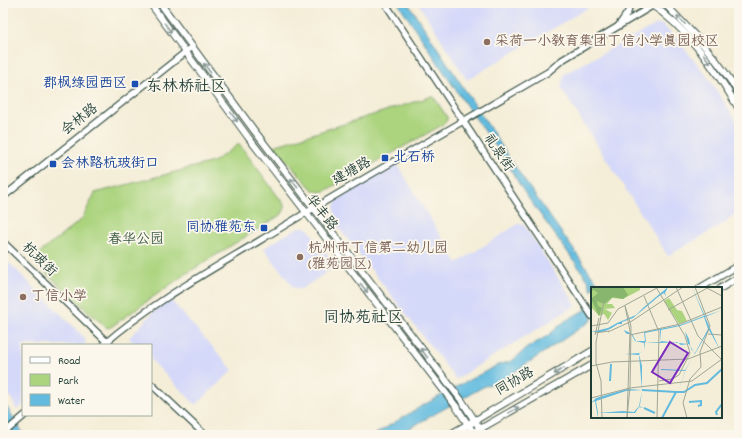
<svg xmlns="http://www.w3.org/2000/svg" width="742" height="438" font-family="Dekko,'LXGW WenKai TC',sans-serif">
<rect width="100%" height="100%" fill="#fbf7ec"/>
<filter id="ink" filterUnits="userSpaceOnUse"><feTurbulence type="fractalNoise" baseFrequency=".025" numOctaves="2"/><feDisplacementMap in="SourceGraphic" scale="8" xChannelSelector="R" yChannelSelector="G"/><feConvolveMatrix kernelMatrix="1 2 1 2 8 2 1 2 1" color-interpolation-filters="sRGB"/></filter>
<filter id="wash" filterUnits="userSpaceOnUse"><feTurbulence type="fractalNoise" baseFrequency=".012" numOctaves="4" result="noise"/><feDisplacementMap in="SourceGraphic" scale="16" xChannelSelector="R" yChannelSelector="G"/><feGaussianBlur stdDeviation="0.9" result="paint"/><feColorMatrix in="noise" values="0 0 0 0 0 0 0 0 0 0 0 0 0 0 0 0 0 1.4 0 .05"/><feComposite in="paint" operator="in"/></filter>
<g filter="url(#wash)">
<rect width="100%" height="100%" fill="#f4edd7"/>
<g fill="#d4d8f9">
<polygon points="418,3 596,3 467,80"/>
<polygon points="657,24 663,25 676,38 709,79 739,125 739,210 723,224 668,256 561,88 564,74"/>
<polygon points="396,162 457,263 518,224 524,225 576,305 456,379 336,224 334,207 337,200"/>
<polygon points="299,227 305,227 309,230 336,266 303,288 297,289 293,287 264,248"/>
<polygon points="3,257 84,337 86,342 84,345 23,345 23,405 17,410 3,383"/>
<polygon points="168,297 233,370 196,405 151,360 151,345 136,345 129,338"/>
</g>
<g fill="#acd47f" stroke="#66885a">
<polygon points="433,96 447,117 447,120 444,124 325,191 319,192 313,190 274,146"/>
<path d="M239,144L283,203L285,208L282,214L184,275L111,327L107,328C81,305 56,283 32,259L82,219L95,193L213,162Z"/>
</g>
<g fill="#62bbdf" stroke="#407c8a">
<polygon points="398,3 408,3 526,183 601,288 592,288 592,291 588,280 526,195 500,152 468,108"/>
<polygon points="592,304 592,320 507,377 483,387 397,435 374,435 420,407 469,380 498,365 512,361 527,348 549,335 565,321 590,307"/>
<polygon points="3,401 24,435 8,435 3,422"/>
</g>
</g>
<g filter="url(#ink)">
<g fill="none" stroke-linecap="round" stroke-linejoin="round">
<defs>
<g id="tertiary">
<polyline points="385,3 592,316"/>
<polyline points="619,25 628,12 630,3"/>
<polyline points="3,197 192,47"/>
<polyline points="3,242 110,345"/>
<path d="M103,345C150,304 206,273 259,241C354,183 452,128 548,72L562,60L657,3"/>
<polyline points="151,384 205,435"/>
<polyline points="3,434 25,415"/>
</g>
<g id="secondary">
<polyline points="150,3 248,137 455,405 475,435"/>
<polyline points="160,3 253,129 462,401 484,435"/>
<path d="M649,3C688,28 716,70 739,109"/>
<path d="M664,3C694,34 717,57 739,94"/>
<polyline points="700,288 739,265"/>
<polyline points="721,288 739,277"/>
<polyline points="476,420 592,351"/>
<polyline points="480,429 592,365"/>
</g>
<g id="primary">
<polyline points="450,435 476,420"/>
<polyline points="470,435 480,429"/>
</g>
</defs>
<use href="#tertiary" stroke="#3f574c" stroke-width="8"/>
<use href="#secondary" stroke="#3f574c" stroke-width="8"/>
<use href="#primary" stroke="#3f574c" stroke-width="9"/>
<use href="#tertiary" stroke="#fff" stroke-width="5.5"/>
<use href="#secondary" stroke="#fff" stroke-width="6"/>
<use href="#primary" stroke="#fff" stroke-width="7"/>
</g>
<defs><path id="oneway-shaft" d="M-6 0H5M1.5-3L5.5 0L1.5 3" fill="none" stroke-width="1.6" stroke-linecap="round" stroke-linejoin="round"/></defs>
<g stroke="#8f9e9a">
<use href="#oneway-shaft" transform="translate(681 20) rotate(-135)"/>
<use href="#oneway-shaft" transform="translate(168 28) rotate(54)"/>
<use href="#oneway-shaft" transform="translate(707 59) rotate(54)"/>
<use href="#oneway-shaft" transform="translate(207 68) rotate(-127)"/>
<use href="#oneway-shaft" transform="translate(234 117) rotate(54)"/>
<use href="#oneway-shaft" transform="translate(294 183) rotate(-128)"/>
<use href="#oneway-shaft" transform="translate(364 288) rotate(52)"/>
<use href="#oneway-shaft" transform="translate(424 353) rotate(-127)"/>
<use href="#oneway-shaft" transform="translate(559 371) rotate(148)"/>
<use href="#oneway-shaft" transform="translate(514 410) rotate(-29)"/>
</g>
</g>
<g fill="#8d6e63" stroke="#fbf7ec" stroke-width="1.5">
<circle cx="487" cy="42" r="4"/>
<circle cx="300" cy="257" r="4"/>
<circle cx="23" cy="297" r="4"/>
</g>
<g fill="#1a4fb4" stroke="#fbf7ec" stroke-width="1.5">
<rect x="131" y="80" width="8" height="8" rx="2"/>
<rect x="381" y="154" width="8" height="8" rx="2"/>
<rect x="49" y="160" width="8" height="8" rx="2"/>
<rect x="260" y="224" width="8" height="8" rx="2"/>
</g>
<g text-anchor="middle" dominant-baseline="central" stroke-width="3.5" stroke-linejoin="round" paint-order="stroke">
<g font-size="14" fill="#785e54" stroke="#fbf7ec" text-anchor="start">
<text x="495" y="42">采荷一小教育集团丁信小学真园校区</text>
<text x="308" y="249">杭州市丁信第二幼儿园<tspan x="308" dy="16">(雅苑园区)</tspan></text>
<text x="31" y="297">丁信小学</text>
</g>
<g font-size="14" fill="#164399" stroke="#fbf7ec" text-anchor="end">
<text x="127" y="84">郡枫绿园西区</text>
<text x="393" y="158" text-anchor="start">北石桥</text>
<text x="61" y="164" text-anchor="start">会林路杭玻街口</text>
<text x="256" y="228">同协雅苑东</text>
</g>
<g font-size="14" fill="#1f3d34" stroke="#fbf7ec">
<text transform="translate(80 120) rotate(-38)">会林路</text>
<text transform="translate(498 153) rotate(56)">礼泉街</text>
<text transform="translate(352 172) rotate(-30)">建塘路</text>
<text transform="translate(321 213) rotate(52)">华丰路</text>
<text transform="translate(39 260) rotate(44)">杭玻街</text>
<text transform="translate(515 382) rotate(-30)">同协路</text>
</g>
<g font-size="14" fill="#3b5b43" stroke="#fbf7ec">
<text x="136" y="240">春华公园</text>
</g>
<g font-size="16" fill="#1f3d34" stroke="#fbf7ec">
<text x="186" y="87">东林桥社区</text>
<text x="363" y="318">同协苑社区</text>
</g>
</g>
<g transform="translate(591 287)">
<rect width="131" height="131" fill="#f4edd7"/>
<path d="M0,0H49V3L32,12L21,11L16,17H21L24,21L14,22L21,26L17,33L13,27L8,29L0,20ZM78,11L86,23L91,24L96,34L88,37L73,14Z" fill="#acd47f"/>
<path d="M0,0H32L37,8L32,12L22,10L13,17L6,14L7,19L11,21L8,29L0,12L7,6L3,3L0,4Z" fill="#89b66e"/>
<path d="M77,0L74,6L75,10L73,6L67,10L42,31L31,35V37H27L19,42L11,45H0L17,41L26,36L45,28L53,20L45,7L53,20ZM101,0L114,29L131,23L114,30L129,63L118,43L95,82L87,105L94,84L70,83V56L54,55L53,63L48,67L51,79V103L35,104L5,114L7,126L32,124L43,125L49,118L51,104L48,119L53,121L48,120L44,126H7V131L4,114L0,116L5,111L36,102L51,103L48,68L34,67L35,93L34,67L49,66L53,63V56L44,54L40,47H36L34,45L33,43L41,47L45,54H54L53,45L89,38L113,29ZM113,30L117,42L104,66L100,62L98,52L94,44L97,57L70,54V43L89,39ZM69,43L70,55H55L54,46ZM86,55L90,58L98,57L104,67L94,83L70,82V56Z" fill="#62bbdf" fill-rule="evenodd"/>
<path fill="none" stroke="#62bbdf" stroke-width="2" d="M19,94L20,77M51,103L85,105M85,105H93L104,98L116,96L131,82M98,115L110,114V118L107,119M53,121L64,126M126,128L125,125L131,117M71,131L85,105"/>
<path fill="none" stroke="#9fa796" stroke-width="1" d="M65,0L94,49L99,66L88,88L81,92L68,94M85,0L107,49L131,73M116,1L131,9M53,9L68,45L66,131M34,19L39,35L40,40L39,100L36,131L39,44ZM77,23L118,0M0,39L17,36L27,22L66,1M17,45L41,34L92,0M4,46L18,44M117,47L131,48M4,48L8,31M39,48L89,37L131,20M0,79L21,75L97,72L131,59M0,111L39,101L101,94L131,72M11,131L10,94L5,76V55L13,14M96,131L92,116L99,92L110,80L109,65L119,39L104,0"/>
<path fill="#7b2cbf" fill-opacity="0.15" stroke="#7b2cbf" stroke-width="2" d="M79,55L97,66L79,96L61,85Z"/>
<rect width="131" height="131" fill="none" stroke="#1f3d34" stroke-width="2"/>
</g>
<rect width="742" height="438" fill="none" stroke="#fbf7ec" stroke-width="16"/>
<rect x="22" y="344" width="130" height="72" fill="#fbf7ec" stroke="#a3ada2"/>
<rect x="30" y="357" width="20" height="6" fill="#ffffff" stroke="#a3ada2"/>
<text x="58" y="364" font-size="12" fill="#1f3d34">Road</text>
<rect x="30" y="374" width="20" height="12" fill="#acd47f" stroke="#a3ada2"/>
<text x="58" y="384" font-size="12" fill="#1f3d34">Park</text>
<rect x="30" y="394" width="20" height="12" fill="#62bbdf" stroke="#a3ada2"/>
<text x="58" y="404" font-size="12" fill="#1f3d34">Water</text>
</svg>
